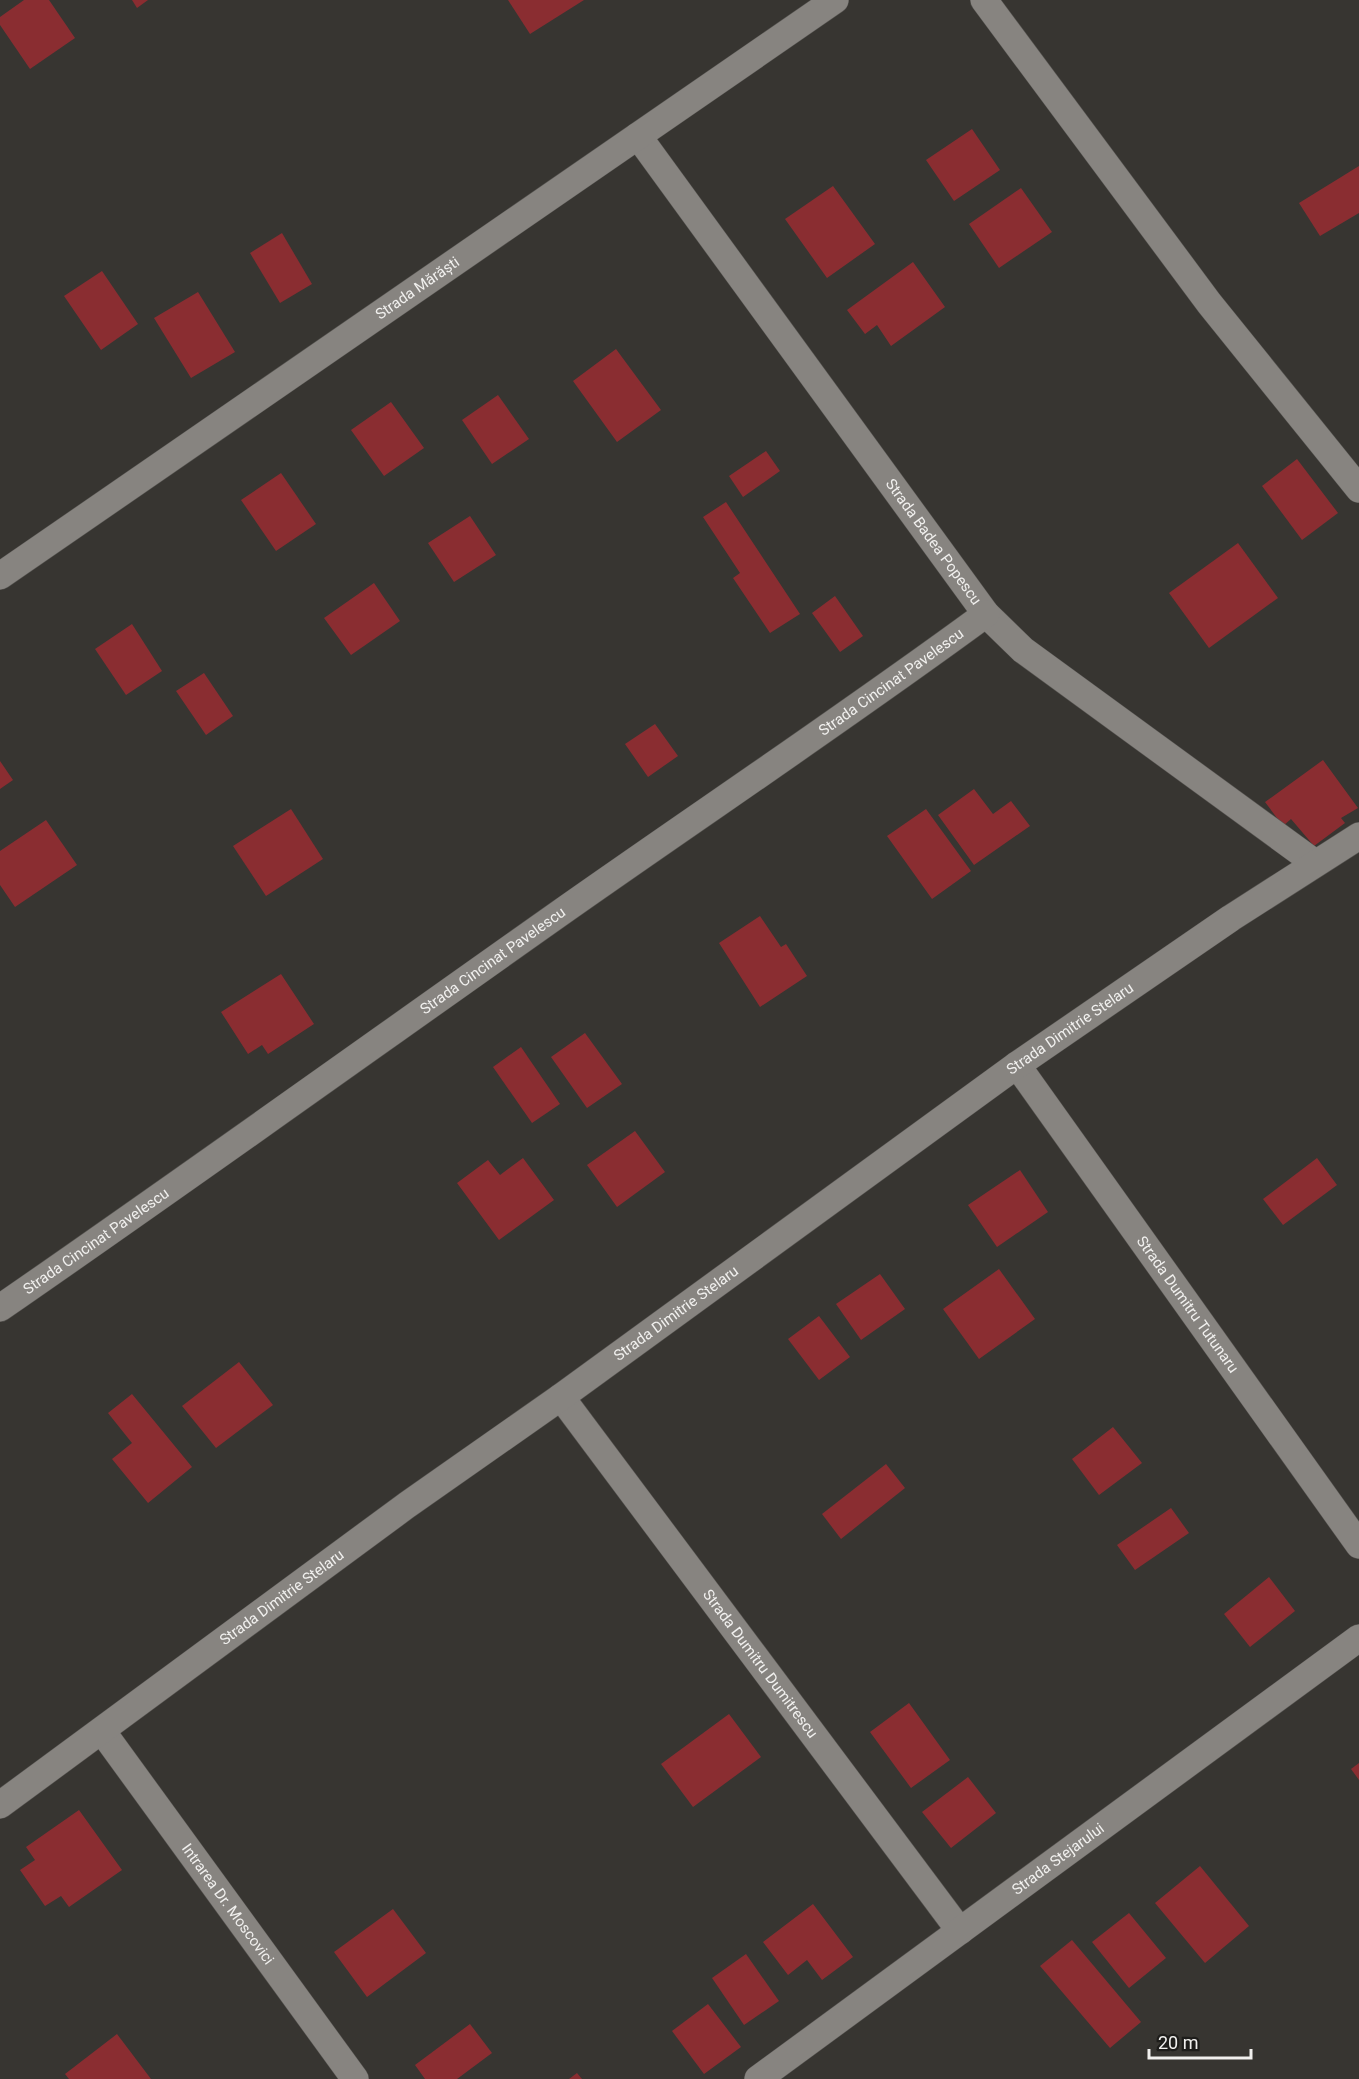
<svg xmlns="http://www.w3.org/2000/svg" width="1359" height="2079" font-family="Roboto,sans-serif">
<rect width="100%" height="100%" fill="#373531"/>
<g fill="#8a2d31">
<polygon points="24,0 49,0 75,38 30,69 0,25 0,17"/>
<polygon points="132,0 148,0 137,8"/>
<polygon points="508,0 584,0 530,34"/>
<polygon points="972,129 1000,170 954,201 926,160"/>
<polygon points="1359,166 1359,213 1320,236 1299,203"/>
<polygon points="833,186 875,244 827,278 785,219"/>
<polygon points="1021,188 1052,232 999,268 969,224"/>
<polygon points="282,233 312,284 280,303 250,253"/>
<polygon points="913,262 945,307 891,346 877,325 865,334 847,310"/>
<polygon points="102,271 138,324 101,350 64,296"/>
<polygon points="198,292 235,352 191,378 154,318"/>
<polygon points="616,349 661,410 617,442 573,381"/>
<polygon points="498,395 529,439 492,464 462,420"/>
<polygon points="391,402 424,448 384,476 351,430"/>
<polygon points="766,451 780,471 743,497 729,476"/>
<polygon points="1297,459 1338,513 1302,540 1262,486"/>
<polygon points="281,473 316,524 276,551 241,500"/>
<polygon points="726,502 800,614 770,633 733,578 740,573 703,517"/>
<polygon points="470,516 496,555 454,582 428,543"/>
<polygon points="1238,543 1278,598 1209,648 1169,593"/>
<polygon points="374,583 400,621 351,655 324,618"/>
<polygon points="835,596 863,636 840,652 812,613"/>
<polygon points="132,624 162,671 126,695 95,649"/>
<polygon points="204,673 233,716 206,735 176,691"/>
<polygon points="655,724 678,756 648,777 625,744"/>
<polygon points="1323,760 1358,808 1341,818 1345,823 1314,846 1291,819 1283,826 1265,802"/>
<polygon points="0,761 13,780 0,789"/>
<polygon points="974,789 993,814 1011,801 1030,826 974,865 938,815"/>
<polygon points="291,809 323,859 266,896 233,846"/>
<polygon points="926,809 971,871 932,899 887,836"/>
<polygon points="46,820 77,865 15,907 0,885 0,851"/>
<polygon points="760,916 781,947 786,944 807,976 760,1007 719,943"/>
<polygon points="281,974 314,1024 268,1054 262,1045 248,1054 221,1012"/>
<polygon points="585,1033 622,1084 587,1108 551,1057"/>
<polygon points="521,1047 560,1104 532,1123 493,1067"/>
<polygon points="635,1131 665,1172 617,1207 587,1165"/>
<polygon points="523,1158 554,1200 499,1240 457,1183 488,1160 500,1175"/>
<polygon points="1317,1158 1337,1185 1283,1225 1263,1199"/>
<polygon points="1020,1170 1048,1212 997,1247 968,1205"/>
<polygon points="999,1269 1035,1319 979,1359 943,1309"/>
<polygon points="880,1274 905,1309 861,1340 836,1304"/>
<polygon points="819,1316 850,1357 819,1380 788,1339"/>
<polygon points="239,1362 273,1405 216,1448 182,1406"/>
<polygon points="132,1394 192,1467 148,1503 112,1459 132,1443 108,1413"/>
<polygon points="1113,1427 1142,1463 1099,1495 1072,1459"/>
<polygon points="886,1464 905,1488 841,1539 822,1514"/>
<polygon points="1171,1508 1189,1533 1135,1570 1117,1545"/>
<polygon points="1269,1577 1295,1611 1250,1647 1224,1614"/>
<polygon points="909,1703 950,1760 911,1788 870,1732"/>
<polygon points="729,1714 761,1757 693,1807 661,1764"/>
<polygon points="1359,1763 1359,1780 1351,1769"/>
<polygon points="968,1777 996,1813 951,1848 922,1812"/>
<polygon points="79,1810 122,1870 69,1907 61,1896 45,1906 20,1870 35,1860 26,1847"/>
<polygon points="1200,1866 1249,1926 1205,1963 1155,1903"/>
<polygon points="813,1904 853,1957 822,1980 807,1960 788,1975 763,1942"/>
<polygon points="393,1909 426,1953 367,1997 334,1952"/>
<polygon points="1129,1913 1166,1958 1129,1988 1092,1942"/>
<polygon points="1072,1940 1141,2022 1110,2048 1040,1966"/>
<polygon points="746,1954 779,2001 744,2025 712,1978"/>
<polygon points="708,2004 741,2047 704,2074 672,2031"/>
<polygon points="470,2024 492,2053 457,2079 425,2079 415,2065"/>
<polygon points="117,2034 151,2079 69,2079 65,2074"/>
<polygon points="577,2073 582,2079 569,2079"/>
</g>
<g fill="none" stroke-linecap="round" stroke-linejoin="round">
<defs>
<g id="minor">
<polyline points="984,0 1209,303 1359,489"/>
<path id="s1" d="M638,136L986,614L1023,650L1315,863"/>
<path id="s2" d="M0,576L835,0"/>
<path id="s3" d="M1017,1065L1359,1545"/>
<path id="s4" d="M0,1308C188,1178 373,1045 560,913C702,813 846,717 986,614"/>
<path id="s5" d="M561,1397L960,1931"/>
<path id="s6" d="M102,1731L355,2079"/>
<path id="s7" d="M0,1805L407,1505L561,1397L1017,1065L1231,918L1359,836"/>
<path id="s8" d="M758,2079L1359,1638"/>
</g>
</defs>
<use href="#minor" stroke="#565450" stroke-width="28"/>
<use href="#minor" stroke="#878480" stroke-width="27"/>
</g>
<g text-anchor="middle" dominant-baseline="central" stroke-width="4.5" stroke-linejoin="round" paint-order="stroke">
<g font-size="15" fill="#f1f0ee" stroke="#1e1d1b">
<text stroke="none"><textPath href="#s2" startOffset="507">Strada Mărăști</textPath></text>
<text stroke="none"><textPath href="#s1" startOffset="502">Strada Badea Popescu</textPath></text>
<text stroke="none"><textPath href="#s4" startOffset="1089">Strada Cincinat Pavelescu</textPath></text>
<text stroke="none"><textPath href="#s4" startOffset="603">Strada Cincinat Pavelescu</textPath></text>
<text stroke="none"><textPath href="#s7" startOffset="1322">Strada Dimitrie Stelaru</textPath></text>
<text stroke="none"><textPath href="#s4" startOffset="117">Strada Cincinat Pavelescu</textPath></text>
<text stroke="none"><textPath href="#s3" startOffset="294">Strada Dumitru Tutunaru</textPath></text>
<text stroke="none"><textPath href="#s7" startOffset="836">Strada Dimitrie Stelaru</textPath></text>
<text stroke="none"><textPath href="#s7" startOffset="350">Strada Dimitrie Stelaru</textPath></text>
<text stroke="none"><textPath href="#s5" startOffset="333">Strada Dumitru Dumitrescu</textPath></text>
<text stroke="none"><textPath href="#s8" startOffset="372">Strada Stejarului</textPath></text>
<text stroke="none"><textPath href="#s6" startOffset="214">Intrarea Dr. Moscovici</textPath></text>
</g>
</g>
<path d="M1149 2049v9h102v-9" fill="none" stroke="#f1f0ee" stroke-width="3"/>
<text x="1158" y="2049" font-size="18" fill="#f1f0ee" stroke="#1e1d1b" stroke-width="4.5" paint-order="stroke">20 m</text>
</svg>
